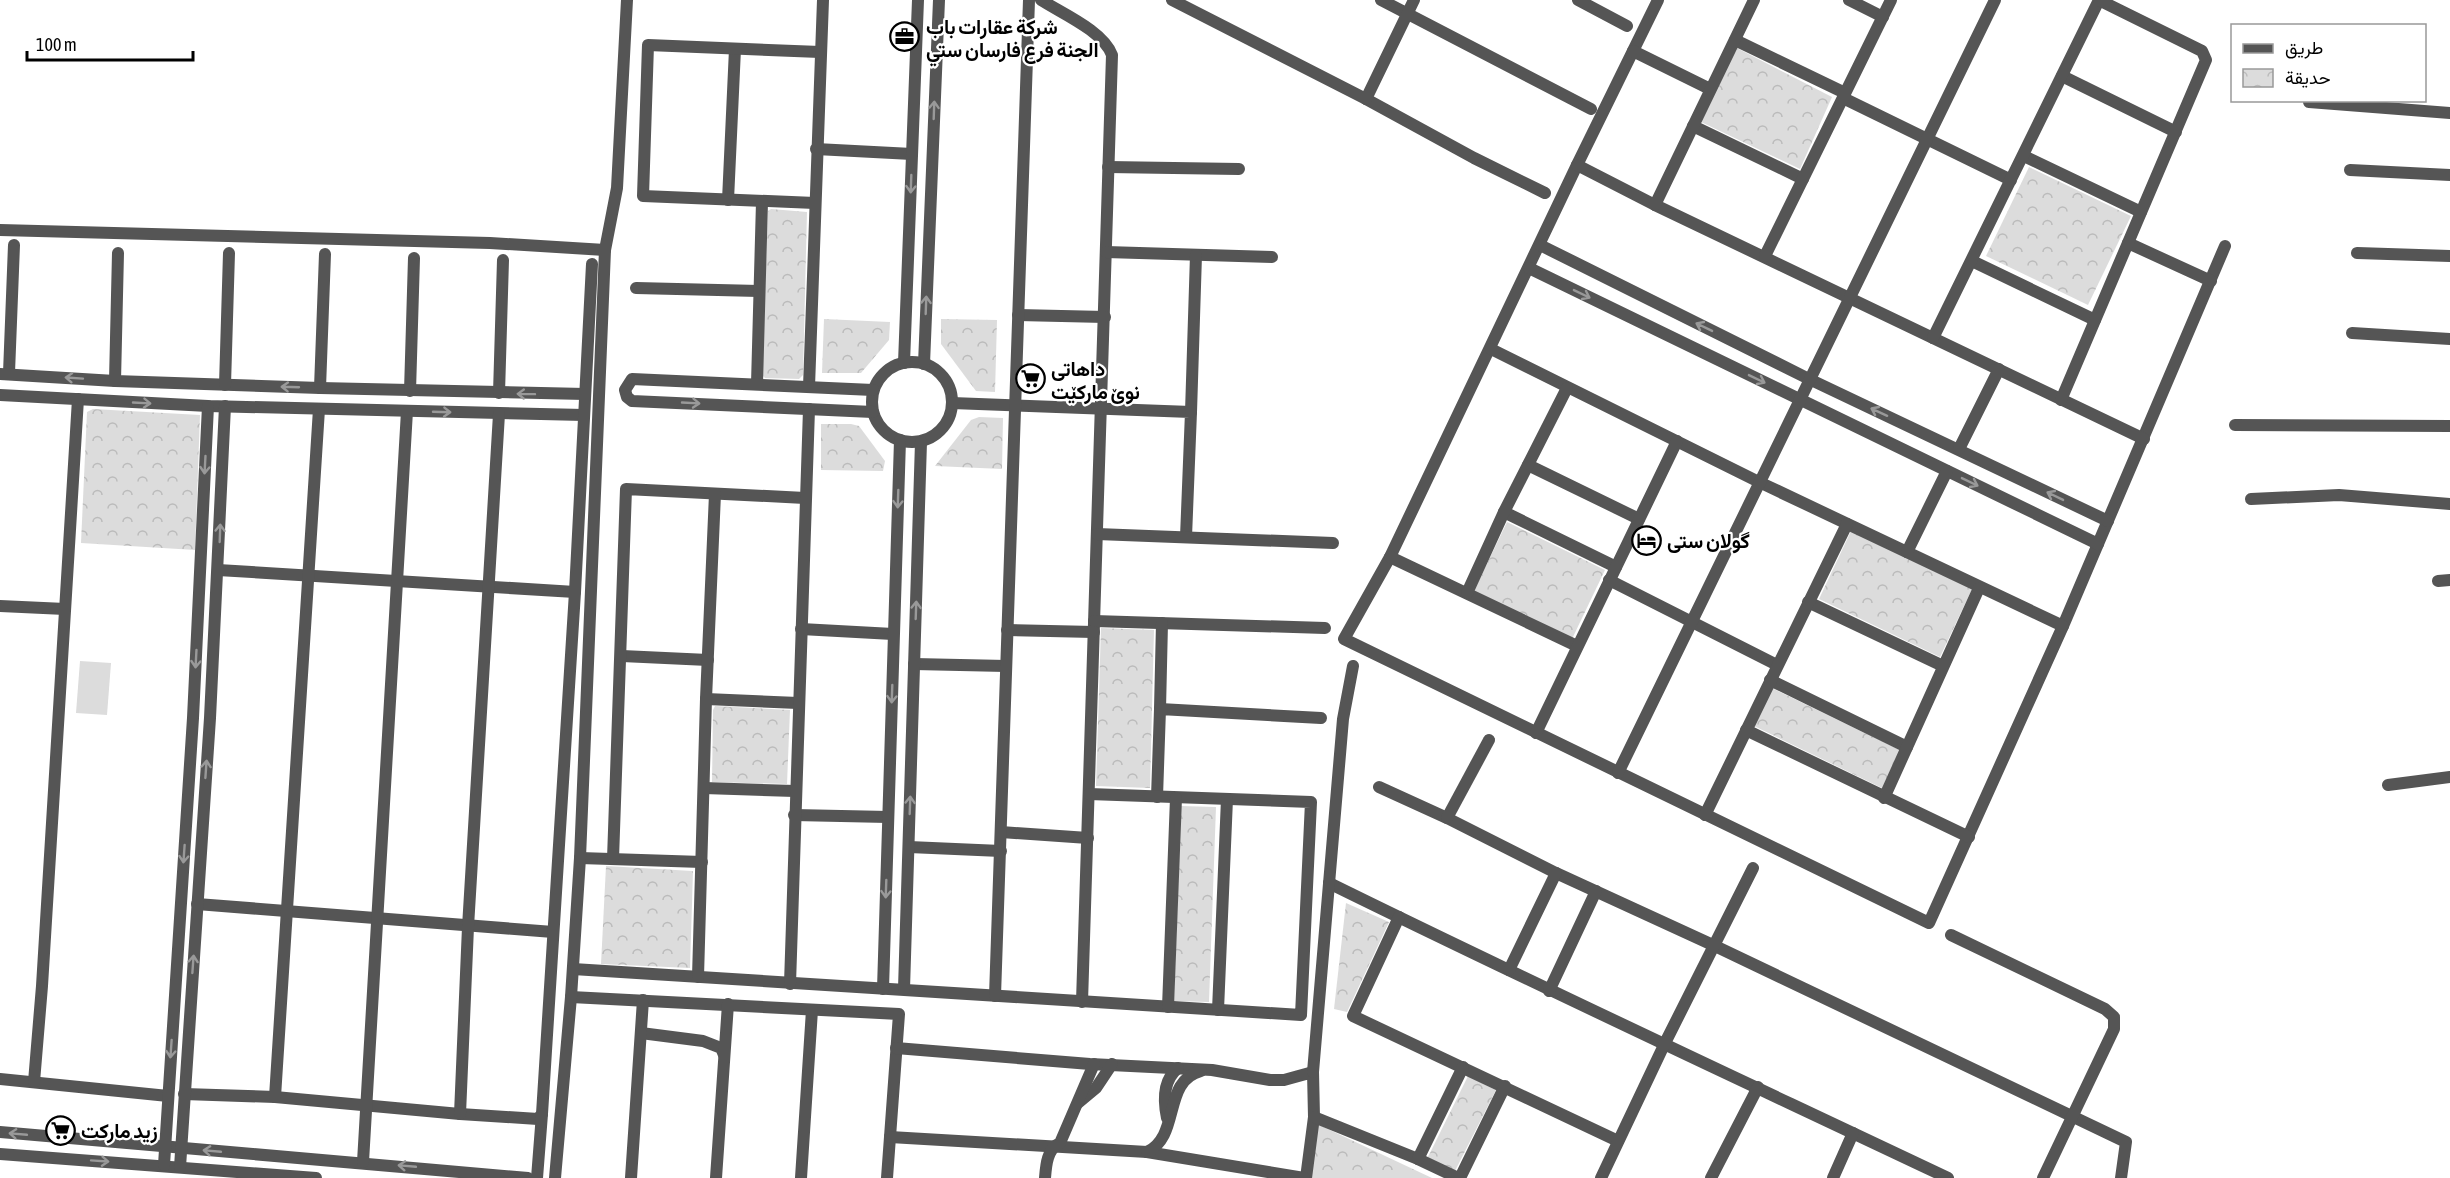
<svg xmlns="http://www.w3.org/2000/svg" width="2450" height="1178" font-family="'Asap Condensed',Vazirmatn,sans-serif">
<defs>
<pattern id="park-crowns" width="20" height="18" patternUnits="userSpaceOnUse" patternTransform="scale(1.5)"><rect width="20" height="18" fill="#dcdcdc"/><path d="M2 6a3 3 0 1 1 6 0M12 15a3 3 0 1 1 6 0" fill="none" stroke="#bbb"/></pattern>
</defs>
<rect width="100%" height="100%" fill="#fff"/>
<polygon fill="#dcdcdc" points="80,661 111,663 107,715 76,713"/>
<g fill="url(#park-crowns)">
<polygon points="1737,48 1832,97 1800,169 1701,122"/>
<polygon points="2029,167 2131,216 2088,305 1986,256"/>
<polygon points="771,209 807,212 803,375 799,379 765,378 762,375 768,211"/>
<polygon points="824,319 890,322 889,340 861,373 822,373"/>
<polygon points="941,319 997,320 995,392 976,391 941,344"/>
<polygon points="93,409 200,415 195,550 81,543 87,412"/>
<polygon points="979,417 1003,418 1002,469 935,466 971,420"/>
<polygon points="821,424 851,424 859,426 885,461 883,471 821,470"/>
<polygon points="1507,522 1605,570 1572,639 1474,591"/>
<polygon points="1851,531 1972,589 1940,657 1819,599"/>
<polygon points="1101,628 1154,630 1150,788 1096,786"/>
<polygon points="1772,688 1900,750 1882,788 1754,726"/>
<polygon points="715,706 790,710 787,784 712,782 713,710"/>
<polygon points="1181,806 1216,807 1209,1002 1174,1001"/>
<polygon points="606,866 693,871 690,968 601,964"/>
<polygon points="1346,903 1389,922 1347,1012 1334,1009"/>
<polygon points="1468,1076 1496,1090 1455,1171 1428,1157"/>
<polygon points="1313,1122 1432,1178 1308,1178"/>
</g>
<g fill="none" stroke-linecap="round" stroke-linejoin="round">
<g stroke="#555" stroke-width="12">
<path d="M1041,0C1063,14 1103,31 1112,55L1082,1002"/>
<polyline points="1172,0 1366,99 1474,158 1545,193"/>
<polyline points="1381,0 1591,109"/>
<polyline points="1578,0 1627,26"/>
<polyline points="1658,0 1577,165 1390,557 1344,639 1929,923 2063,626 2225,246"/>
<polyline points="1849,0 1883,17"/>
<polyline points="1735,40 1845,93"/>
<polyline points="1633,51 1710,89"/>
<polyline points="2062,76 2176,132"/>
<polyline points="1843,98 2011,180"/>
<polyline points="1366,99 1414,0"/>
<polyline points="2309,102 2450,113"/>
<polyline points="1693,126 1803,179"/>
<polyline points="816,149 912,154"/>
<polyline points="2024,156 2141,212"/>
<polyline points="1577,165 1655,205 2144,439"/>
<polyline points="1108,167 1239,169"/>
<polyline points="2350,170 2450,175"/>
<polyline points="728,200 735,49"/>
<polyline points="815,203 643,196 648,45 820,52"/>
<polyline points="1655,205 1754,0"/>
<polyline points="0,230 490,243 605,250"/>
<polyline points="2128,243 2211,281"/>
<polyline points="1540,245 1809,379 2108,521"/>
<polyline points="1106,252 1272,257"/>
<polyline points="2357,253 2450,256"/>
<polyline points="1765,256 1891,0"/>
<polyline points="1972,261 2095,320"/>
<polyline points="1529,268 2098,544"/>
<polyline points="636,288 759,291"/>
<polyline points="1018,315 1105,317"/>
<polyline points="2352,333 2450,339"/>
<polyline points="1933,338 2099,0"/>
<polyline points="1491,349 1759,482 2063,626"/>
<circle cx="912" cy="402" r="40"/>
<polyline points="904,363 918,0"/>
<polyline points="924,364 939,0"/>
<polyline points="9,373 14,245"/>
<polyline points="0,374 115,381 320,388 585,394"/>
<polyline points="115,381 118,253"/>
<polyline points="757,384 762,202"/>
<polyline points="225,385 229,253"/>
<polyline points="809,387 823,0"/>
<polyline points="320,388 325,254"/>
<polyline points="873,390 632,379 625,390 627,397 632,401 873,412"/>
<polyline points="410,391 414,258"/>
<polyline points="499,393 503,260"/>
<polyline points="0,395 208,406 584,415"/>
<polyline points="2061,400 2206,60 2202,51 2099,0"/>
<polyline points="952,403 1191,412 1186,537"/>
<polyline points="1191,412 1196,255"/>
<polyline points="2235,425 2450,426"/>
<polyline points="1959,449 1999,369"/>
<polyline points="1528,465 1639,519"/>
<polyline points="2251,499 2339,495 2450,504"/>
<polyline points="1504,512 1616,567"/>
<polyline points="1097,534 1333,543"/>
<polyline points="1907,552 1947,471"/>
<polyline points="1390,557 1577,646"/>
<polyline points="218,570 575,592"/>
<polyline points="1609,580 1777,665"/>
<polyline points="2438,581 2450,580"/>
<polyline points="1467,593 1504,512 1567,388"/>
<polyline points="1808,602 1943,666"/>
<polyline points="0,606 65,609"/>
<polyline points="1094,621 1325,628"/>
<polyline points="801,629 893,634"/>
<polyline points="1007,630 1094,632"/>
<polyline points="622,656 708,660"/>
<polyline points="914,664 1006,666"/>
<polyline points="1770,680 1907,747"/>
<polyline points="706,699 798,703"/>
<polyline points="1160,709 1162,623"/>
<polyline points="1746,730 1969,837"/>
<polyline points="1536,733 1677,441"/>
<polyline points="1618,773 1995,0"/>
<polyline points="2388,785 2450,777"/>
<polyline points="1379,787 1447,818 1556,873 1715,946 2126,1142 2121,1178"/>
<polyline points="704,788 795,791"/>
<polyline points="1157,797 1160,709 1321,718"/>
<polyline points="1884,798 1979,588"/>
<polyline points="794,815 888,817"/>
<polyline points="1705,815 1847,524"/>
<polyline points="1447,818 1489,740"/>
<polyline points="1001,832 1088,838"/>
<polyline points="909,847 1001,851"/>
<polyline points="580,858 702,862"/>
<polyline points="613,859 626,489 805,498"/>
<path d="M1329,883C1534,984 1741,1080 1948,1178"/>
<polyline points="197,904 553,932"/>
<polyline points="1399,917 1353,1016 1618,1141"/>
<polyline points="1951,935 2105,1009 2114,1017 2114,1029 2043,1178"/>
<polyline points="573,969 1301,1015 1311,802 1089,794"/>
<polyline points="1509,970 1556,873"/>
<polyline points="698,977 706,699 715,494"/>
<polyline points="790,984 809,409"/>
<polyline points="883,989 900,440"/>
<polyline points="904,989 921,442"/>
<polyline points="1549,991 1596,891"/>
<polyline points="995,996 1029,0"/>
<polyline points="571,997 899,1014 887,1178"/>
<polyline points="1168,1007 1176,798"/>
<polyline points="1218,1010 1227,799"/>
<polyline points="641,1033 703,1041 721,1048 724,1055"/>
<polyline points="896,1048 1090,1064 1212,1070 1270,1080 1284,1080 1313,1072 1314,1117 1306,1178"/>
<polyline points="1313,1072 1343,719 1353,666"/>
<polyline points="0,1079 168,1096"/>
<polyline points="34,1082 42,986 78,399"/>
<polyline points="184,1094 275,1097 460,1114 538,1119 542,1114 575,592 592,264"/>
<polyline points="275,1097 319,409"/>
<polyline points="1078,1103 1096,1088 1112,1064"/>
<polyline points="460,1114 468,927 499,414"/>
<polyline points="1314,1117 1418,1159 1458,1178"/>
<path d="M1167,1118C1163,1099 1163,1080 1178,1068"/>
<polyline points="0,1132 528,1178"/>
<polyline points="890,1137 1147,1152 1304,1178"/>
<path d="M1147,1152C1181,1136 1162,1081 1201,1071"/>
<polyline points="0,1154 316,1178"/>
<polyline points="1418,1159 1463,1067"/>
<polyline points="363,1162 407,411"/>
<polyline points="164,1165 193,718 208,406"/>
<polyline points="180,1167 210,718 225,406"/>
<polyline points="537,1178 542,1114"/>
<polyline points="555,1178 571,997 580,858 605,250 617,188 627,0"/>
<polyline points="631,1178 643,1000"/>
<polyline points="716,1178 728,1004"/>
<polyline points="801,1178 812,1010"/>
<path d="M1045,1178C1046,1165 1047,1149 1060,1143L1094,1064"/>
<polyline points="1460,1178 1505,1086"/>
<polyline points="1601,1178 1665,1043 1753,868"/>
<polyline points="1711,1178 1758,1087"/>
<polyline points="1833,1178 1853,1133"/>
</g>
</g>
<defs><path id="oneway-shaft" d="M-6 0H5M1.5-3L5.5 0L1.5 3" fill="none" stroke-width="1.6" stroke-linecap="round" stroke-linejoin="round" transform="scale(1.5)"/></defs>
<g stroke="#999">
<use href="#oneway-shaft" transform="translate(934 110) rotate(-88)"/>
<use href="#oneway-shaft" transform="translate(911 184) rotate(92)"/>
<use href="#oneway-shaft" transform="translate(1582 294) rotate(26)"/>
<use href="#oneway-shaft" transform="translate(926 305) rotate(-88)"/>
<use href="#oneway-shaft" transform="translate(1704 327) rotate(-154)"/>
<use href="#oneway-shaft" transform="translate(74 378) rotate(-176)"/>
<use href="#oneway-shaft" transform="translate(1757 379) rotate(26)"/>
<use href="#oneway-shaft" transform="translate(290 387) rotate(-178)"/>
<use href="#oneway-shaft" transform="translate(526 394) rotate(-179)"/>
<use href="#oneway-shaft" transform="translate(142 403) rotate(3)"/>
<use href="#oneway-shaft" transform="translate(691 403) rotate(3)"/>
<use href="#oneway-shaft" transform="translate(442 412) rotate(2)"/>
<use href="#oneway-shaft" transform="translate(1879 412) rotate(-155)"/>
<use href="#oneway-shaft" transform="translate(205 465) rotate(93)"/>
<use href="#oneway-shaft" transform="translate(1970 482) rotate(26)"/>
<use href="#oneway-shaft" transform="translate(2055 496) rotate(-154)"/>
<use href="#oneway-shaft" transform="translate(898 499) rotate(92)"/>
<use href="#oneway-shaft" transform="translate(220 533) rotate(-88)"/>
<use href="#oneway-shaft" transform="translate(916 610) rotate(-88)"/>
<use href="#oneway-shaft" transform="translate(196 659) rotate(93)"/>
<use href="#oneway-shaft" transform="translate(892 694) rotate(92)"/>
<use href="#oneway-shaft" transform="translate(206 769) rotate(-86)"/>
<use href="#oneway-shaft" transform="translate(910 805) rotate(-88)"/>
<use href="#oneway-shaft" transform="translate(184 854) rotate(94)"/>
<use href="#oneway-shaft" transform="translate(886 889) rotate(92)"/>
<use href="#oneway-shaft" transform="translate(193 964) rotate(-86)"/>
<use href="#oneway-shaft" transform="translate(171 1049) rotate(94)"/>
<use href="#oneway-shaft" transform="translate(18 1134) rotate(-175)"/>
<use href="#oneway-shaft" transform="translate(212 1151) rotate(-175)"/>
<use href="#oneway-shaft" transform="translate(100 1161) rotate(4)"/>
<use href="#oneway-shaft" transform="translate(407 1166) rotate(-175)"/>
</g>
<defs>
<symbol id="office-ring" viewBox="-11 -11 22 22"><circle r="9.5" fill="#fff" stroke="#000" stroke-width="1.5"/><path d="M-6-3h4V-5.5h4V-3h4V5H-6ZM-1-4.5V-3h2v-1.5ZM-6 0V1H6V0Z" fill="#000"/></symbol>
<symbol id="supermarket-ring" viewBox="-11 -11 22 22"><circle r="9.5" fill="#fff" stroke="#000" stroke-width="1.5"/><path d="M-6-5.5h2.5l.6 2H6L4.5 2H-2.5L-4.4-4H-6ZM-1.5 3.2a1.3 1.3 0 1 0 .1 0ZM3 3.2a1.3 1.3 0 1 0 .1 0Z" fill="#000"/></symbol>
<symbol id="hotel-ring" viewBox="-11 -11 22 22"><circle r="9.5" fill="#fff" stroke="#000" stroke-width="1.5"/><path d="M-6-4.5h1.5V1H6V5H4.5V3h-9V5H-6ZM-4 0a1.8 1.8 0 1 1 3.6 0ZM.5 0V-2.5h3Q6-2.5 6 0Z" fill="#000"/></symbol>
</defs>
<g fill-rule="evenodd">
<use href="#office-ring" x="888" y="20" width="33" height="33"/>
<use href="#supermarket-ring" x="1014" y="362" width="33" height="33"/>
<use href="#hotel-ring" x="1630" y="524" width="33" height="33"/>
<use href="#supermarket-ring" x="44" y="1114" width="33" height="33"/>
</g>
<g text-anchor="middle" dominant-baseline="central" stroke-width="4.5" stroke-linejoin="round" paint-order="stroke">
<g font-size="20" font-weight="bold" fill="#000" stroke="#fff" text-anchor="start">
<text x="926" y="26">شرکة عقارات باب<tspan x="926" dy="23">الجنة فرع فارسان ستي</tspan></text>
<text x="1051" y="368">داهاتی<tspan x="1051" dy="23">نوێ مارکێت</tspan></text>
<text x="1667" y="540">گولان ستی</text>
<text x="81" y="1130">زيد ماركت</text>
</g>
</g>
<rect x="2231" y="24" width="195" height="78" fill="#ffffff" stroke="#999999" stroke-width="1.5"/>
<rect x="2243" y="44" width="30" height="9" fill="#555555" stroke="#999999" stroke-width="1.5"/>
<text x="2285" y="54" font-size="18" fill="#000000">طريق</text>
<rect x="2243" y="69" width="30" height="18" fill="url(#park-crowns)" stroke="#999999" stroke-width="1.5"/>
<text x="2285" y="84" font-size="18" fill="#000000">حديقة</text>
<path d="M27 51v9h166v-9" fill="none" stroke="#000000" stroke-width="3"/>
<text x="36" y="51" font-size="18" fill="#000000" stroke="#ffffff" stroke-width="4.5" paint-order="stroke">100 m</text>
</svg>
